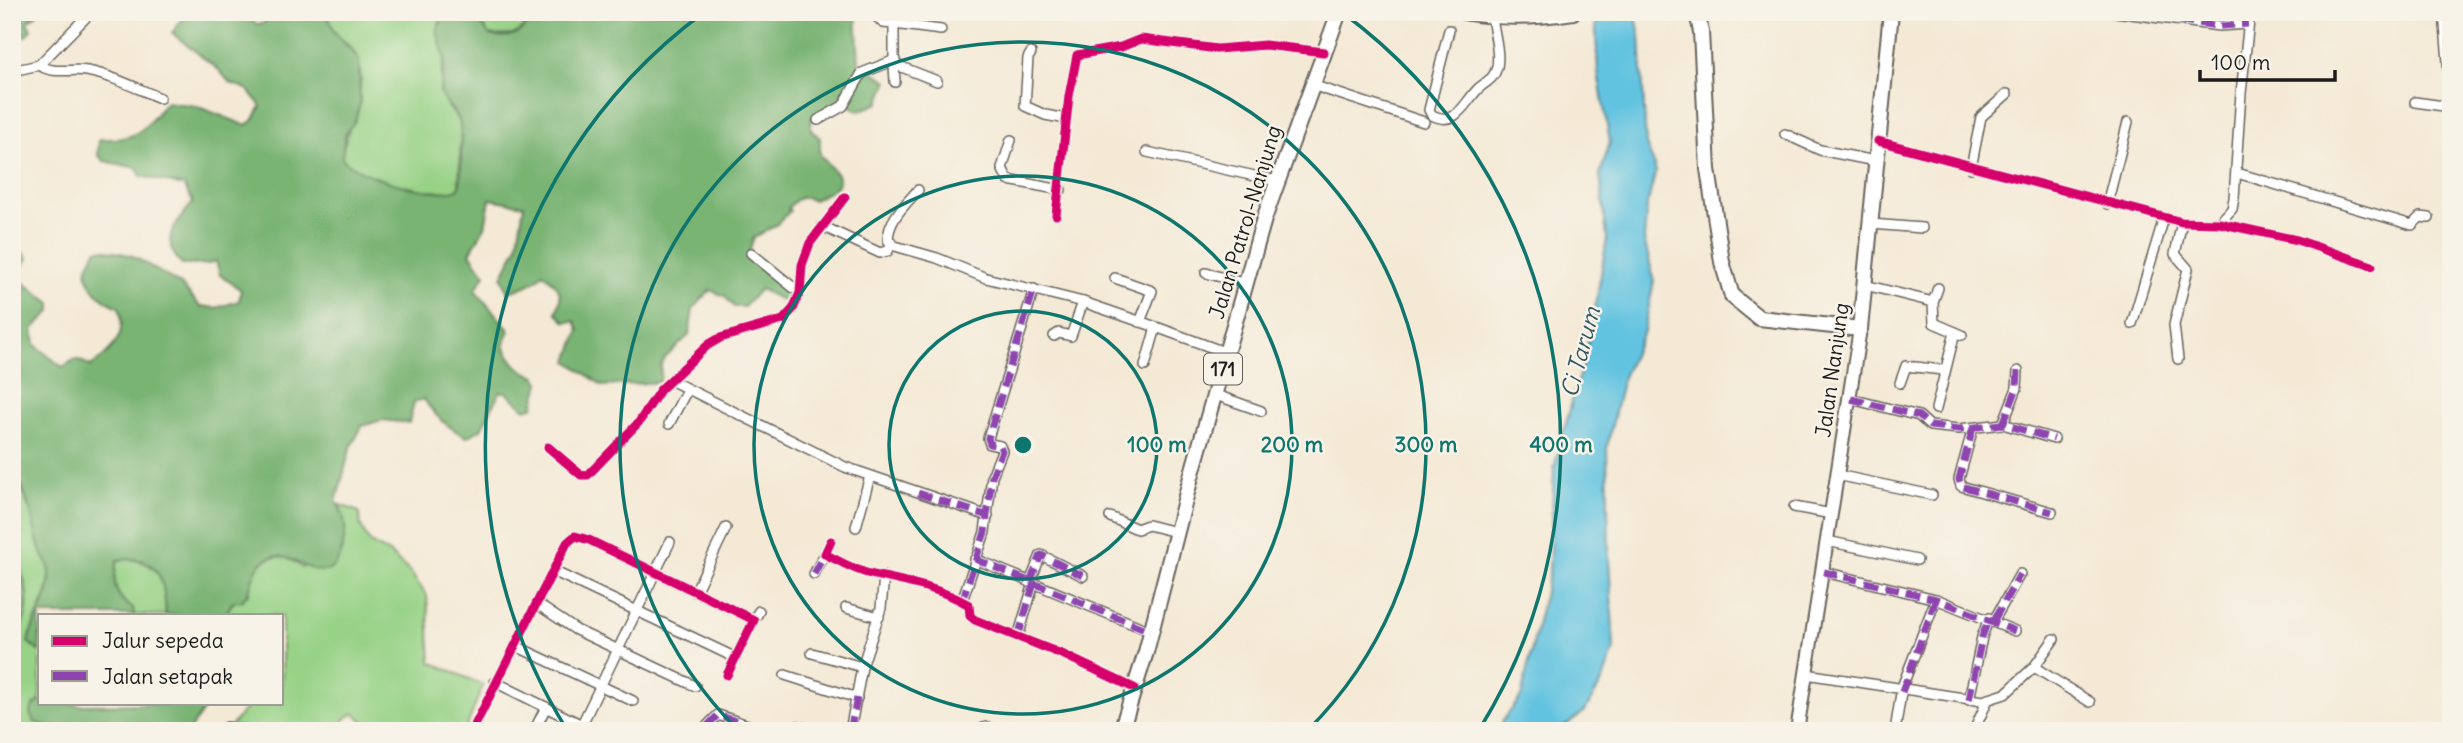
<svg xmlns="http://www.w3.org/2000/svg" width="2463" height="743" font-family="Delius,sans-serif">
<rect width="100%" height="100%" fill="#f7f3e8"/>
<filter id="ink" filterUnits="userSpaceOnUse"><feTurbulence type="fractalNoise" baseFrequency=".0143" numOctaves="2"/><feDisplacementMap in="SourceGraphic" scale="14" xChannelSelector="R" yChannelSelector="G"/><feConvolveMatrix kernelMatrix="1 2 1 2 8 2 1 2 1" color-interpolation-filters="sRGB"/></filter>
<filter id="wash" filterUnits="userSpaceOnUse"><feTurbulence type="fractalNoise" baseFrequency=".00686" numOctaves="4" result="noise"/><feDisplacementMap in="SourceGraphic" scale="28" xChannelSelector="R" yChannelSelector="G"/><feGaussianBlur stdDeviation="1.57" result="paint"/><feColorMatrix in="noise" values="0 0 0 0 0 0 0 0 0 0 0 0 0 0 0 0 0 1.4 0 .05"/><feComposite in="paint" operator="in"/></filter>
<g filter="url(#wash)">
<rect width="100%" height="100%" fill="#f4e9d5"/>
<g fill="#97d286" stroke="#5a7751" stroke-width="2">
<path d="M326,12H445L439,24L445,59L441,75L448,107L461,123L459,188C441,201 356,176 341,158C346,126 373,86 354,52C350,44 340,40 335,32C331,27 329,19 326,12Z"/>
<polygon points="475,12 526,12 527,24 514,35 489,35"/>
<path d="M12,466L38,530C35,546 51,556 50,572C50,598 33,618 28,642L40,652V701L33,706L50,728L49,731H12V637L22,571L12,559Z"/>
<path d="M335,503L359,512L361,527L370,543L389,553L410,572L427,596L431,662L483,685L465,731H374L354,713L346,718L337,731L318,727L315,731H227L247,707V703H282V615H226C230,603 236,600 248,595C251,587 252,575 257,568C269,551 290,556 302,568L345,531L341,509Z"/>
<path d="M125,559C163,561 164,582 166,615H134L133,608C113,597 113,580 117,561Z"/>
</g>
<g fill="#79b473" stroke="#4a6848" stroke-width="2">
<polygon points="12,12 39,12 27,22 31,30 27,36 15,37 12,41"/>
<path d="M188,12H238L257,24L264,23L272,12H326L335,33L359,59L360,103L355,121L345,134L342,158C356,176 441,201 459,188C462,179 462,127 459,120C455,110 444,103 440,92L445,59L437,31L445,12H475L489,35C504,39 516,37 527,25L526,12H856L859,63L888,81L879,103L859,111L843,102L811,119V130L820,138V155C846,184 847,182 813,200C801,195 797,198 788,208L790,211L775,226L754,237L747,258L787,289L791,296L787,303L760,289L744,307H734L725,296L710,290L693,309L689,335L665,358L661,366L660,382L603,386L568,361L579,330L575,321L565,322L556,312C566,294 557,284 543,273C536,283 520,289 508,292L502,277L517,247L524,205L490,199L485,227L470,253L485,275L475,290L509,330L504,346C512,362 519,371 536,376L540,383L533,407L525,409L506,392H500L481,429L467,437C448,428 435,417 424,399L414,402L409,423L382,420L362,426L350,449L336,502C343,511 346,521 345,533C336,608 296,548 271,557C251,564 254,588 242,601H233L225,615H166C164,580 160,553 117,560C113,580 112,597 133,608L134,615H40V652L28,642C32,624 44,609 48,591C55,560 42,563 37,539C31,512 26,491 12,466V241L28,258L19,272L24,283L51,303V311L33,329L35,345L62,367L76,359L91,366C113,350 128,335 119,307C102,300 90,290 86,271L96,250L104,249L133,256L181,285L200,306L216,308L239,301L241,290L220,275L216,261L208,264L182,265C158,238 175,226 193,202L184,186L141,176L137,168L104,161L98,155L99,139C138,141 143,131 166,102L196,106L245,125L253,121L261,106L247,89L230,83L219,70L172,33Z"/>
<path d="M12,559C30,580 35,617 12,637Z"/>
<polygon points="40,701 79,705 208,703 189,731 49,731 50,727 34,722 30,714 33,706"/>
</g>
<polygon fill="#62c3e0" stroke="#3f707e" stroke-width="2" points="1595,12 1635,12 1640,35 1646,144 1656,171 1647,205 1644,239 1654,280 1644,331 1623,377 1607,447 1609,559 1614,649 1603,680 1585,711 1559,731 1495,731 1521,697 1549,573 1554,468 1592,327 1607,238 1600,174 1610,142 1598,73"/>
</g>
<g filter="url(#ink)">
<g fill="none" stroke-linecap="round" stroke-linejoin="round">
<defs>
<g id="minor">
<polyline points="872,12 883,23 894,24 894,64 937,81"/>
<polyline points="893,12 894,24 941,30"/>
<polyline points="2010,12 2020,12"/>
<polyline points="2116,12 2219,26 2248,24"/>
<polyline points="2410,12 2410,14"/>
<polyline points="2444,12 2451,99"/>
<path d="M1449,30L1429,110L1432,115C1457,128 1465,101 1479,88C1487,81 1494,79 1497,67C1500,52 1494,33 1492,17"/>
<polyline points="1031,53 1028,58 1025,106 1045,115 1067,119"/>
<polyline points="894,64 895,82"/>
<path d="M39,65C54,75 71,68 87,71C113,76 136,88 160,98"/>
<polyline points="12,71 39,65 91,12"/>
<polyline points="1312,85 1424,122"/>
<polyline points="2415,102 2451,107"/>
<polyline points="818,120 843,106 862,73 895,60"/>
<polyline points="1785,134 1820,150 1875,161"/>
<polyline points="1011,140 1002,168 1008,180 1061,190"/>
<polyline points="1878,141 2182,222 2219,223 2297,240 2372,266"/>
<polyline points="1147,152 1277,181"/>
<polyline points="1971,168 1981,117 2007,94"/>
<polyline points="2237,173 2412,225 2420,217 2429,218"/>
<path d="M918,190C905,205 888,220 888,240L895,246L937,258L986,278L1083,302L1156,327"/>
<polyline points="2107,204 2128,122"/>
<polyline points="1056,215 1069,96 1077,55 1121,47 1141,39 1217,49 1265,45 1324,52"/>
<polyline points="2219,223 2232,209 2234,198 2241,93 2250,12"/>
<polyline points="1871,224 1922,228"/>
<polyline points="822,226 880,253 888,251 891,244"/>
<polyline points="751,253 800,293"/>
<polyline points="1206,273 1247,284"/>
<polyline points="1115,278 1152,291 1140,322"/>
<polyline points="1865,285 1933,302 1934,323 1962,335"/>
<polyline points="1933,302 1938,288"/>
<polyline points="2132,324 2164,218"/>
<polyline points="1054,336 1059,333 1071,336 1083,302"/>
<polyline points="2178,359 2174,325 2188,269 2175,254 2182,222"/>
<polyline points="1145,366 1156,327 1227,353"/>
<polyline points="672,381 845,467 988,516"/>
<polyline points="1900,383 1906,366 1943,370"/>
<polyline points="1216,395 1261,411"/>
<polyline points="1851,399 1919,416 1930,426 1959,429 2003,424 2054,439"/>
<polyline points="1936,409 1955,332"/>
<polyline points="669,424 687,390"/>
<polyline points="2003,424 2017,388 2018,371"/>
<polyline points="1973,428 1959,479 1961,486 2052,512"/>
<polyline points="548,447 581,475 588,475 639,422 660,390 708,345 720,338 783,320 793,309 800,293 802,265 810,243 845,197"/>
<polyline points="1837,475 1932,495"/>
<polyline points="1794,507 1832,514"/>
<polyline points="1110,517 1137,529 1148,525 1176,532"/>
<polyline points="856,527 870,476"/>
<path d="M831,541L825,554C839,561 854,570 870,574C905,582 938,587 969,605L970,616L975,620L1064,655L1134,688"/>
<polyline points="1827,541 1917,560"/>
<polyline points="975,559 1150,631"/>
<polyline points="553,571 736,658"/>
<polyline points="1824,572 1936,599 2015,631"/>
<polyline points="814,574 825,554"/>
<polyline points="1030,582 1041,555 1083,576"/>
<polyline points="695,592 726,528"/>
<polyline points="962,601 985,532 992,476 1002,451 1000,446 990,444 988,438 1034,289"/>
<polyline points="537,604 576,630 695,686"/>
<polyline points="846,608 879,617"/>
<polyline points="754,620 759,611"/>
<polyline points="1994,620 2020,574"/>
<polyline points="1018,637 1034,583"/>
<polyline points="516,646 633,701"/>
<polyline points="812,653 862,667"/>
<polyline points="2034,667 2054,639"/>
<polyline points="1806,674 1983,701 2005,694 2034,667 2090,702"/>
<polyline points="785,675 857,698"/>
<polyline points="495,682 594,731"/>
<polyline points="1969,700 1982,637 1989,618"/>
<polyline points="582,724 670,542"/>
<polyline points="707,726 718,715 765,731"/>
<polyline points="798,726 816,731"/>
<polyline points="1797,728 1818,731"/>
<polyline points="220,731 227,727 248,731"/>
<polyline points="472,731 567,543 575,536 589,540 754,620 727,675"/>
<polyline points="534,731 546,707"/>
<polyline points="850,731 862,667 881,608 884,576"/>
<polyline points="977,731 986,727 999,731"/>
<polyline points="1895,731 1902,687 1936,599"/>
<polyline points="1974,731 1988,699"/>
</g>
<polyline id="secondary" points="1797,731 1860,329"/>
<g id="primary">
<path d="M1463,12C1501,19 1535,18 1573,12"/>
<polyline points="1697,12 1701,32 1708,169 1722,262 1732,296 1759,318 1860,329 1891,12"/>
<polyline points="1121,731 1146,652 1191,477 1264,219 1339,12"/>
</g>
</defs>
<use href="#minor" stroke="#68645d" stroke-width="12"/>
<use href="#secondary" stroke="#68645d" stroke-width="16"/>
<use href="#primary" stroke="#68645d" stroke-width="18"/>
<use href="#minor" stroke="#fff" stroke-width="9"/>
<use href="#secondary" stroke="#fff" stroke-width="12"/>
<use href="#primary" stroke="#fff" stroke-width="14"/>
<g stroke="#8e44ad" stroke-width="7" stroke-dasharray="14 7" stroke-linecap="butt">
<polyline points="2010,12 2020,12"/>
<polyline points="2116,12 2219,26 2248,24"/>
<polyline points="1851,399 1919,416 1930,426 1959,429 2003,424 2054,439"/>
<polyline points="2003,424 2017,388 2018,371"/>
<polyline points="1973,428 1959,479 1961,486 2052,512"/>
<polyline points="918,493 988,516"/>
<polyline points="975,559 1150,631"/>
<polyline points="1824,572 1936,599 2015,631"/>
<polyline points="814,574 825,554"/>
<polyline points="1030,582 1041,555 1083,576"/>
<polyline points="962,601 985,532 992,476 1002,451 1000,446 990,444 988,438 1034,289"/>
<polyline points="1994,620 2020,574"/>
<polyline points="1018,637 1034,583"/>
<polyline points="1902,692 1936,599"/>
<polyline points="1969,700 1982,637 1989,618"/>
<polyline points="707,726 718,715 765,731"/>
<polyline points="798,726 816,731"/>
<polyline points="850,731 857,698"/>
</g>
<defs>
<g id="cycleway">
<polyline points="1878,141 2182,222 2219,223 2297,240 2372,266"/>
<polyline points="1056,215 1069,96 1077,55 1121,47 1141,39 1217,49 1265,45 1324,52"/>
<polyline points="548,447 581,475 588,475 639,422 660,390 708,345 720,338 783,320 793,309 800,293 802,265 810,243 845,197"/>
<path d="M831,541L825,554C839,561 854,570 870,574C905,582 938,587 969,605L970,616L975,620L1064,655L1134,688"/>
<polyline points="472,731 567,543 575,536 589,540 754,620 727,675"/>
</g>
</defs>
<use href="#cycleway" stroke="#f7f3e8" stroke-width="13"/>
<use href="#cycleway" stroke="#d6006c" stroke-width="9"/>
</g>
</g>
<g fill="none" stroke="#0f766e" stroke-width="3.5">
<circle cx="1023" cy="445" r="134"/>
<circle cx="1023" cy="445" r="269"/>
<path d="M738 730A403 403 0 1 1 1308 730"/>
<path d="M567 730A538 538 0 0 1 703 13M1343 13A538 538 0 0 1 1479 730"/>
</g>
<g text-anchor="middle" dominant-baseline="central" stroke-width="5" stroke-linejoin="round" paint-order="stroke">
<rect fill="#f7f3e8" stroke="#5e5c59" stroke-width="2" x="1204" y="353.5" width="38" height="31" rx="5"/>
<g font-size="19" font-weight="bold" fill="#1c1c1c">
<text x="1223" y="369">171</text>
</g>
<g font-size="21" fill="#1c1c1c" stroke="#f7f3e8">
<text transform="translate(1245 222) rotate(-73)">Jalan Patrol-Nanjung</text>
<text transform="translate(1832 370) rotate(-82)">Jalan Nanjung</text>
</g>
<g font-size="23" font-style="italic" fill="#345661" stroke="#f7f3e8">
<text transform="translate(1580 352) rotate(-75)">Ci Tarum</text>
</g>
</g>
<circle cx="1023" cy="445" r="10" fill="#0f766e" stroke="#f7f3e8" stroke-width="3.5"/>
<g font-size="21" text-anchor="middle" font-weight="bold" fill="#0f766e" stroke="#f7f3e8" stroke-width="5" stroke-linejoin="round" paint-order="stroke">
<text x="1157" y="452">100 m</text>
<text x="1292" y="452">200 m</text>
<text x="1426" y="452">300 m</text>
<text x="1561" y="452">400 m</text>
</g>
<rect width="2463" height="743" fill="none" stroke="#f7f3e8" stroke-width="42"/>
<rect x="38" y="614" width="245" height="91" fill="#f7f3e8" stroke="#9f9d96" stroke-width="2"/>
<rect x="52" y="636" width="35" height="10" fill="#d6006c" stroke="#9f9d96" stroke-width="2"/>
<text x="102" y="648" font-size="21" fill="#1c1c1c">Jalur sepeda</text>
<rect x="52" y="671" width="35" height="10" fill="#8e44ad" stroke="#9f9d96" stroke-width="2"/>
<text x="102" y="684" font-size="21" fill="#1c1c1c">Jalan setapak</text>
<path d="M2200 70v10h135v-10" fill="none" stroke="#1c1c1c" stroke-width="3.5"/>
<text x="2211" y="70" font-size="21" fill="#1c1c1c" stroke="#f7f3e8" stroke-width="5" paint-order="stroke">100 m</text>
</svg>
